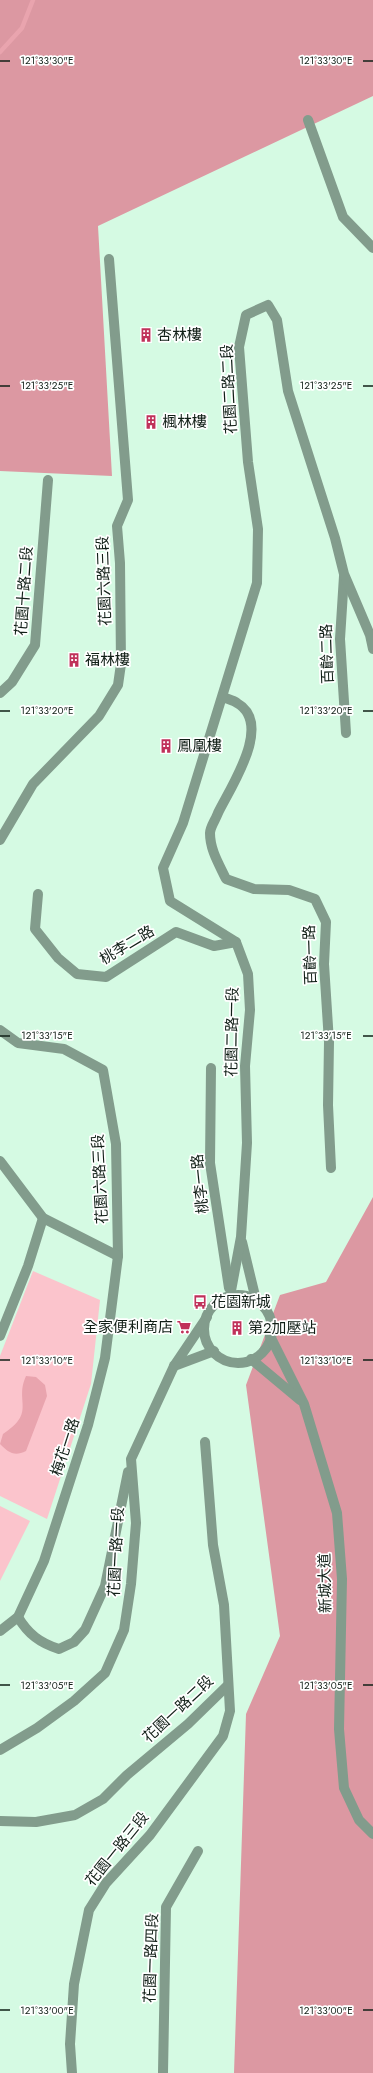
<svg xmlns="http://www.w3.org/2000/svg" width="373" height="2073" font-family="Jost,'Noto Sans TC',sans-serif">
<rect width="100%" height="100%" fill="#d5fae3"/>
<g fill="#fbc4cc">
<polygon points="33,1271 100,1300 91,1384 47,1519 0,1496 0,1356"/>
<polygon points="0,1506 30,1521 0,1581"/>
</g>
<g fill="#dc98a2">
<polygon points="0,0 373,0 373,96 98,226 112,476 0,471"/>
<polygon points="373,1197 373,2073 234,2073 246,1714 280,1636 246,1385 280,1295 326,1282"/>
</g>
<path fill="#e9a4ae" d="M26,1376L36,1377L45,1385L47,1396L26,1451C14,1457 8,1452 0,1444L3,1434C37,1412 14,1402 26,1376Z"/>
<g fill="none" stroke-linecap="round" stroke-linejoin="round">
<polyline stroke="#e9a4ae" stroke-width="4.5" points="0,52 22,28 33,0"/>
<g stroke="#829c8c" stroke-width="10">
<polyline points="308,120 343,217 373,248"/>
<polyline points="344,576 340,639 346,733"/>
<polyline points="0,693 12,682 35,645 48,480"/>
<path d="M223,697C227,699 233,700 237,703C274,724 230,788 218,813C216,819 210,827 210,833C210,850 219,864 226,879L254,889L289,890L315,899L326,922L324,964L329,1042L328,1105L331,1168"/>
<polyline points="0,840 33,784 99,716 118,685 121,664 120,563 117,526 128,500 109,259"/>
<polyline points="38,894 35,929 58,958 77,974 106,977 176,932 214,946 236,942"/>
<polyline points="0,1030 18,1043 64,1049 103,1070 116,1144 118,1256 105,1358 88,1425 44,1561 18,1617 0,1631"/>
<polyline points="211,1068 210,1163 229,1288"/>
<polyline points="0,1161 43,1218 118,1256"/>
<polyline points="242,1242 256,1300"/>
<circle cx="238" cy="1329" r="34"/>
<polyline points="230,1296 241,1237 247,1143 245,1066 250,1010 248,974 236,942 170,901 163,868 183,823 257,583 258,529 248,462 239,347 246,315 268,305 277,320 288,391 335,538 344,574 370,635 373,649"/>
<polyline points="0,1336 28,1266 43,1218"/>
<polyline points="270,1336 304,1404 337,1513 342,1579 339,1729 344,1788 359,1820 373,1834"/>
<polyline points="251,1359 300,1400"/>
<polyline points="174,1366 214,1351"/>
<path d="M18,1617C28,1634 40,1643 59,1649L74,1642L85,1630L105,1586L128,1472"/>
<polyline points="0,1750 37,1728 74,1701 105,1673 124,1630 131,1584 136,1523 131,1459 174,1366 207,1317"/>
<polyline points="0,1821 36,1822 75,1815 103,1799 127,1775 188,1724 227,1686"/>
<polyline points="72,2073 70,2044 74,1984 89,1910 106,1883 150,1835 223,1736 230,1711 224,1605 213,1545 205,1442"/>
<polyline points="163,2073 166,1907 198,1851"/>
</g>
</g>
<path fill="none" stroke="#111f17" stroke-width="1.5" d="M0,61H10M363,61H373M0,386H10M363,386H373M0,711H10M363,711H373M0,1036H10M363,1036H373M0,1360H10M363,1360H373M0,1685H10M363,1685H373M0,2010H10M363,2010H373"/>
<defs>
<symbol id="building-bare" viewBox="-9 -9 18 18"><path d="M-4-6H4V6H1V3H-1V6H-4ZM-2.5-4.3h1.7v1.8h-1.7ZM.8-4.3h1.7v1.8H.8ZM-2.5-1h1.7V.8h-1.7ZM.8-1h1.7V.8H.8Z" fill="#c0315a" stroke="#fff" stroke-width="2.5" paint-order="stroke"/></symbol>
<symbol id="bus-bare" viewBox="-9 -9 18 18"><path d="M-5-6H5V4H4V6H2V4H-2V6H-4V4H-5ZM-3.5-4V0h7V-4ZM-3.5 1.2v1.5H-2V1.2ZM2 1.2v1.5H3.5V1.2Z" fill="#c0315a" stroke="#fff" stroke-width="2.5" paint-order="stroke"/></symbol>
<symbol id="supermarket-bare" viewBox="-9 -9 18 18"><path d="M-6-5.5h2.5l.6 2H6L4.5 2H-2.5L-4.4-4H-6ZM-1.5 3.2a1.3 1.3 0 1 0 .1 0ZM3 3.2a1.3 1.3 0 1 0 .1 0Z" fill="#c0315a" stroke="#fff" stroke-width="2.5" paint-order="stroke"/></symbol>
</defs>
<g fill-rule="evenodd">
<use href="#building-bare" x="136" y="325" width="20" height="20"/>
<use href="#building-bare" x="141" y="412" width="20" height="20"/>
<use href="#building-bare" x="64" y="650" width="20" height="20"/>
<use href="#building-bare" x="156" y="736" width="20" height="20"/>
<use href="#bus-bare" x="190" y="1292" width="20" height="20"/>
<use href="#supermarket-bare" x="174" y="1317" width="20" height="20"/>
<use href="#building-bare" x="227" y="1318" width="20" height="20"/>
</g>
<g text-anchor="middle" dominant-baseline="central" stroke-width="3.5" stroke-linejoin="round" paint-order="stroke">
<g font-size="15" fill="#111f17" stroke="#fff" text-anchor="start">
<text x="157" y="335">杏林樓</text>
<text x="162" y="422">楓林樓</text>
<text x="85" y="660">福林樓</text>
<text x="177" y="746">鳳凰樓</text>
<text x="211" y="1302">花園新城</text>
<text x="173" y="1327" text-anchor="end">全家便利商店</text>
<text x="248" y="1328">第2加壓站</text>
</g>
<g font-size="15" fill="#111f17" stroke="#fff">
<text transform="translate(229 389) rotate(-93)">花園二路二段</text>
<text transform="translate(104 581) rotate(-92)">花園六路三段</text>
<text transform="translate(24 591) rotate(-86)">花園十路二段</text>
<text transform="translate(327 654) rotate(-92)">百齡二路</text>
<text transform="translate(127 945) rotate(-31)">桃李二路</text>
<text transform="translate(310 955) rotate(-92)">百齡一路</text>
<text transform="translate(232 1032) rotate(-89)">花園二路一段</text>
<text transform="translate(100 1179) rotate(-93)">花園六路三段</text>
<text transform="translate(200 1184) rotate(-96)">桃李一路</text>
<text transform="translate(65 1447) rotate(-72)">梅花一路</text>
<text transform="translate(116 1552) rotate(-87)">花園一路一段</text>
<text transform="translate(325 1583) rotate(-91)">新城大道</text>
<text transform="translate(178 1709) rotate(-43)">花園一路二段</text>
<text transform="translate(117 1849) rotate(-51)">花園一路三段</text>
<text transform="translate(151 1958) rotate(-88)">花園一路四段</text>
</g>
</g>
<g font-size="10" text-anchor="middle" fill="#111f17" stroke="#fff" stroke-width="3.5" stroke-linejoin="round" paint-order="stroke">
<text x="326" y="64">121°33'30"E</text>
<text x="47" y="64">121°33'30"E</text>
<text x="326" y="389">121°33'25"E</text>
<text x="47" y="389">121°33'25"E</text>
<text x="47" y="714">121°33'20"E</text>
<text x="326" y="714">121°33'20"E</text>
<text x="47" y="1039">121°33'15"E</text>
<text x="326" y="1039">121°33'15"E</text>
<text x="47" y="1364">121°33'10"E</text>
<text x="326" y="1364">121°33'10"E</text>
<text x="47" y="1689">121°33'05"E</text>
<text x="326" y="1689">121°33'05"E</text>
<text x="47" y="2014">121°33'00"E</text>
<text x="326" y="2014">121°33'00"E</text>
</g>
</svg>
